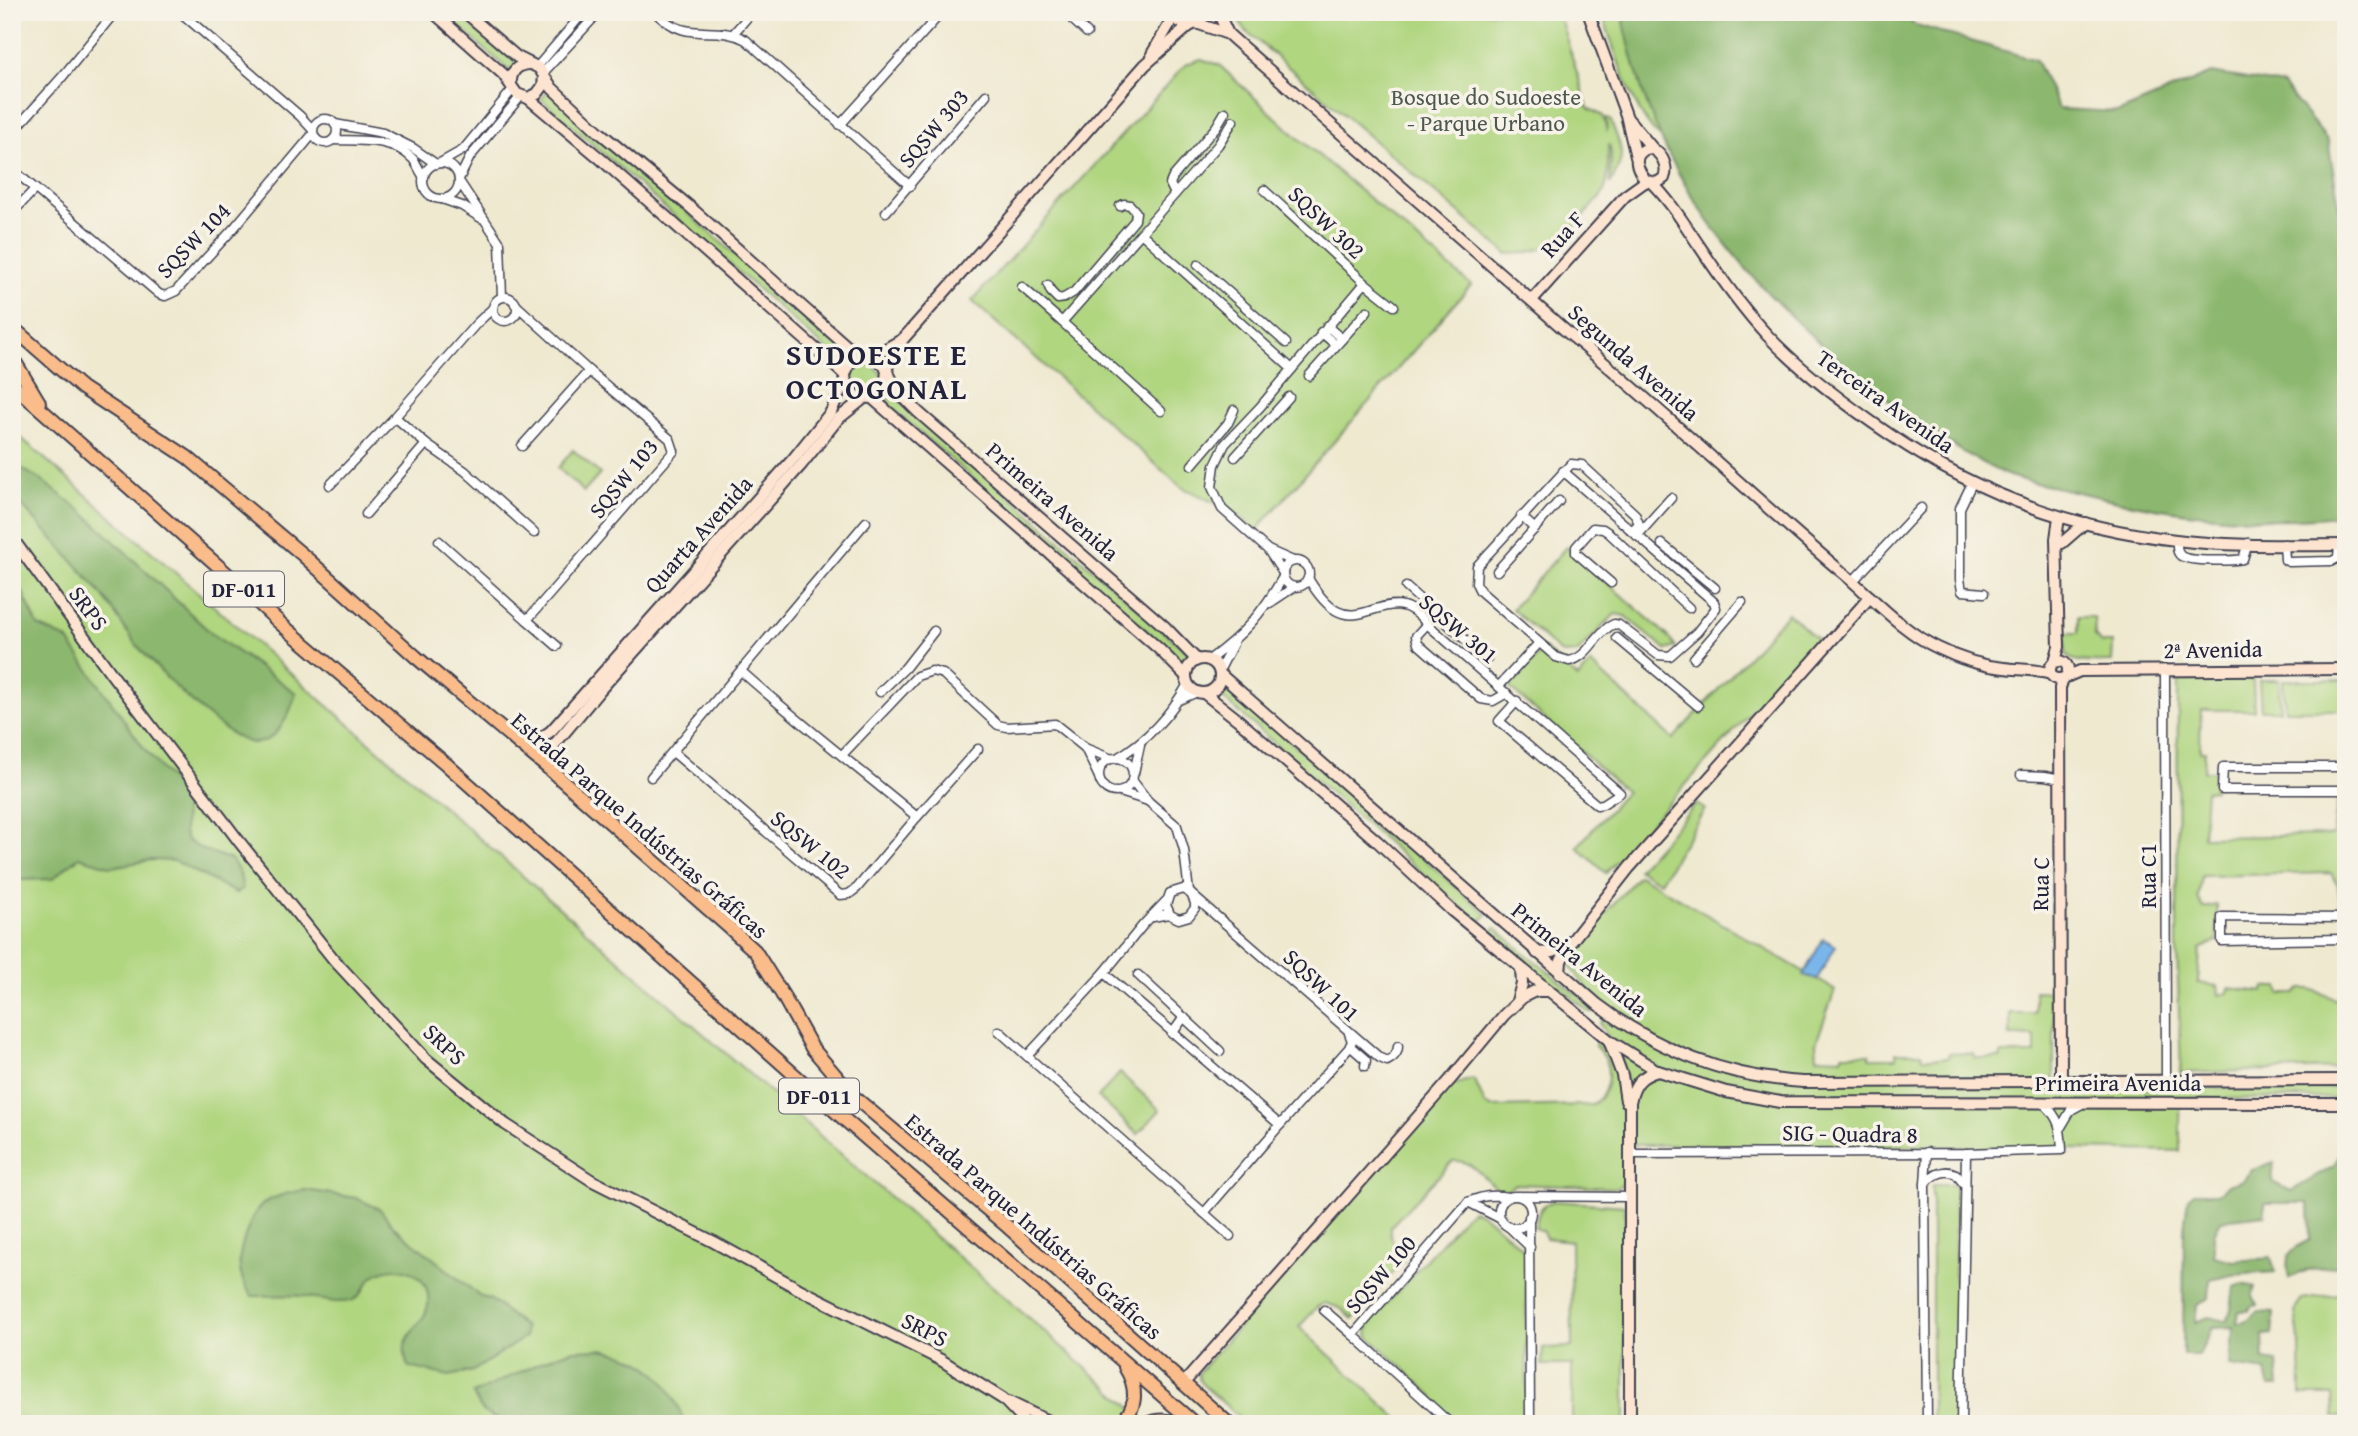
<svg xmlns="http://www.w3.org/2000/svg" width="2358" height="1436" font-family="'Gentium Book Plus',serif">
<rect width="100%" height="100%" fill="#f7f3e8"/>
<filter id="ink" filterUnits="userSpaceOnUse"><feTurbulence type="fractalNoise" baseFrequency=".0143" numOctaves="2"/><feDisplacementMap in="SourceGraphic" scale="14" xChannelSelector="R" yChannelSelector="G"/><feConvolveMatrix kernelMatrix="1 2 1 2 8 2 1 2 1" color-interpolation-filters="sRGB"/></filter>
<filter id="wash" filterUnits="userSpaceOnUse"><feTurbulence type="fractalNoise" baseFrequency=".00686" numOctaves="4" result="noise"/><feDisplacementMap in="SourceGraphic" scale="28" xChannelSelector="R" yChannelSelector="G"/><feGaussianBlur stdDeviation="1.57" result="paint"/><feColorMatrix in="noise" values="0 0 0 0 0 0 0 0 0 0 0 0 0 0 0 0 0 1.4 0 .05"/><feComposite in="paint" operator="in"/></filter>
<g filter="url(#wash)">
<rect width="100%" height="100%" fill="#efe9d0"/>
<g fill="#b0d680" stroke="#697c5e" stroke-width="2">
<polygon points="442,12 459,12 518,64 511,72"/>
<path d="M1233,12H1558L1588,108L1603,116L1607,132L1606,118L1611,121C1622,151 1627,155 1610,184L1611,153L1609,144L1607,182L1603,194L1559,244L1525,253L1507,254L1245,30Z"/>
<path d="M1602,12H1622L1640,80L1661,138C1633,115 1613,47 1602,12Z"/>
<polygon points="1201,59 1219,65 1296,136 1471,285 1256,531 1237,513 1181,487 972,301 1186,64"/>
<polygon points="548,90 848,354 841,362 541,99"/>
<polygon points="863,361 872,365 882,374 881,391 867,394 853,383 849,375 855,363"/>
<polygon points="893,394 1193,657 1186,665 892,408 886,402"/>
<polygon points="12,430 1150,1424 12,1424"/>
<polygon points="573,450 600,474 584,492 558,468"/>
<polygon points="1566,547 1668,636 1676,647 1666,650 1625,616 1615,614 1577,653 1562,654 1512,609"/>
<polygon points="1788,613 1817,639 1606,873 1577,847 1626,792 1509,687 1544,648 1578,678 1591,664 1673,739"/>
<path d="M2078,617H2094L2095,636L2101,643H2113L2112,662C2102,662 2073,664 2068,656C2064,650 2066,640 2065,633H2078Z"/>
<polygon points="2178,680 2253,680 2254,710 2201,710 2200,751 2205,751 2204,771 2214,771 2214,790 2206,791 2203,837 2333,835 2338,798 2346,799 2345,845 2341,874 2346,911 2341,910 2338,885 2331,873 2202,876 2198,898 2204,908 2217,905 2217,941 2200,949 2198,983 2218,986 2219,995 2228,993 2229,988 2264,992 2265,987 2279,987 2281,994 2295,994 2301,989 2311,989 2343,1002 2340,1068 2181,1073 2177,948"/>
<polygon points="2259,680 2279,680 2280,710 2261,710"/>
<polygon points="2283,680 2346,680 2346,710 2285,710"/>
<polygon points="1224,683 1487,914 1479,923 1216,692"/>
<polygon points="1696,804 1705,809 1660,882 1638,869"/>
<polygon points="1639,875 1835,990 1816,1043 1817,1057 1842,1058 1842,1054 1870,1054 1870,1058 1896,1058 1896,1053 1922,1053 1923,1058 1948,1058 1949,1053 1974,1054 1975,1058 2001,1058 2001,1054 2035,1054 2035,1037 2010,1036 2010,1013 2035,1013 2035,991 2054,992 2054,1088 2346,1087 2346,1098 2180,1099 2180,1151 1834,1145 1630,1145 1628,1093 1621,1057 1600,1024 1607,1014 1565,959"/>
<polygon points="1496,928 1522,951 1592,1006 1593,1012 1589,1012 1562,989 1538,974 1492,934 1493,929"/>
<path d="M1600,1040C1633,1061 1625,1148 1625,1183L1616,1188L1515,1184L1509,1189L1501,1192C1485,1182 1474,1159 1453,1161L1390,1227C1389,1243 1399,1247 1404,1260L1353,1319L1340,1308L1325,1303L1317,1307L1299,1327L1404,1424H1247L1202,1384L1199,1379V1372L1450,1086L1472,1079L1475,1081L1485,1104L1491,1107L1591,1105C1607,1097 1611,1077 1606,1060C1604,1055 1599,1050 1595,1046L1596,1042Z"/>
<polygon points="1120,1073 1160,1110 1138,1134 1098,1097"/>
<rect x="1932" y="1185" width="23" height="239"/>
<path d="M1555,1201L1625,1206V1424H1572V1365H1542L1543,1348L1572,1347L1571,1241L1546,1238L1543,1232L1535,1228C1538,1214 1539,1204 1555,1201Z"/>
<polygon points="1473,1210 1481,1213 1526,1251 1527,1424 1456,1424 1439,1408 1433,1396 1367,1335 1369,1323 1467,1214"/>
<polygon points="2338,1294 2346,1295 2346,1417 2334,1417 2333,1395 2301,1395 2300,1346 2295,1310 2302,1299"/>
</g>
<g fill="#8cb76e" stroke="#576c54" stroke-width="2">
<path d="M1622,12H1905L1913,24L2036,60L2059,109L2120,112L2211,73L2283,85L2328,141L2346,246V515C2252,527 2160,512 2069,490C2048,485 2022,482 2002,473C1950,448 1903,412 1858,376C1778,310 1704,234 1661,138C1644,101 1630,53 1622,12Z"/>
<path d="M12,463L41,480L83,512L211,633L296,693C291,711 278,743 255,743C228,743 160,672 141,650C124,631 114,608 97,589C71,558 42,528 15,498L12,487Z"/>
<polygon points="12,586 21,588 38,626 67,639 146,751 179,789 185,804 184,832 187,840 201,849 232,860 240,874 243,889 236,893 175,861 151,860 112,867 79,857 52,879 21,880 12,868"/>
<path d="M2346,1142V1264L2308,1270L2289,1278C2284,1253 2289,1251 2310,1240L2309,1203H2265V1215L2221,1220L2214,1233V1256L2233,1261L2271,1258L2275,1272L2232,1275L2210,1280L2209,1299L2197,1305L2195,1322L2209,1317L2226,1321L2231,1310L2234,1287L2243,1284L2255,1287L2252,1296L2258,1305L2250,1307L2249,1311H2239L2237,1324L2248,1321L2258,1312L2274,1313L2272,1334L2263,1335L2264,1360L2277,1362L2279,1386H2269L2266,1371L2230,1366L2233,1327L2212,1328L2199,1355H2183L2184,1229L2188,1198L2194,1193H2220L2227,1185L2242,1181L2252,1170L2274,1162L2272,1182L2291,1191L2334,1166Z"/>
<path d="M306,1190L356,1198L380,1209L394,1227L481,1297L490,1299L525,1327V1337L473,1371L449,1376L409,1367C406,1361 404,1353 405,1346C407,1336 416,1327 422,1319C432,1305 430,1286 417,1276C405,1266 383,1267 372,1278C364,1286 361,1299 350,1301C333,1305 317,1297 301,1296C285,1295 268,1296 252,1296C234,1273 238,1253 248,1228C251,1219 256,1210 263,1204C275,1195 291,1192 306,1190Z"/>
<path d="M601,1349C651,1358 668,1378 685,1424H514C490,1416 484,1419 473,1394L552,1357L574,1350Z"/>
</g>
<polygon fill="#78b5ea" stroke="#4d6c92" stroke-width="2" points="1823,939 1836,946 1817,979 1803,975"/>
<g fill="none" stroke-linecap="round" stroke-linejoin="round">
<polyline stroke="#78b5ea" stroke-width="2.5" points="840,1424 842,1417"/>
</g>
</g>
<g filter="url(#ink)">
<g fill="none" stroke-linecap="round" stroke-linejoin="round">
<defs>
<g id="street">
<polyline points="180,12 300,116 313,130"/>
<path d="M655,12C689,46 712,22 746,40L910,186"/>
<polyline points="1064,12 1087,33"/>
<polyline points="733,34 752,12"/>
<polyline points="537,67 584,12"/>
<polyline points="543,73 599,12"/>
<circle cx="325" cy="131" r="12"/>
<polyline points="335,124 383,133 413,148 436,164"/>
<polyline points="840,125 942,12"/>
<polyline points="12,133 63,76 115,12"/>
<path d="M333,140C361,141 390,137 412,158C417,163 419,171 424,177"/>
<polyline points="440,163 463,150 513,89"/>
<circle cx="441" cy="181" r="18"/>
<polyline points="12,169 159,294 165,296 176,291 234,228 313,134"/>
<polyline points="459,179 470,157 521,96"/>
<polyline points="459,181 500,243 502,297"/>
<polyline points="1264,190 1365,283 1394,306"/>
<polyline points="1175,194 1170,184 1173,177 1216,127 1225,112"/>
<polyline points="442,199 462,206 481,218"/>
<polyline points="15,210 35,189"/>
<polyline points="886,212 986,95"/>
<polyline points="1141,233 1218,145 1233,121"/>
<polyline points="1198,265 1286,343"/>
<polyline points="1048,285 1051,292 1058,299 1064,298 1074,292 1135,220 1136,212 1130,205 1124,204 1120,206"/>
<polyline points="1022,287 1062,322"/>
<circle cx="505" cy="309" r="12"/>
<polyline points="1327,326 1342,339"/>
<polyline points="1321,332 1336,345"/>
<polyline points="1309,376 1367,311"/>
<polyline points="1161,411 1062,322 1141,233 1292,369"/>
<polyline points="395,417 426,444 465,471 534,533"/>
<polyline points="522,446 589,371"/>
<polyline points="1235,457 1289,397"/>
<polyline points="1192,465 1228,423 1234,410"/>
<path d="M1563,471L1714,602L1716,608L1697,632L1670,656L1658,655L1619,625L1614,624C1595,632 1589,658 1569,661L1556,657L1480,591L1476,583L1477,566L1571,464L1582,465L1635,514L1639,524L1631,531"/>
<polyline points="1972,483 1960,508 1960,579 1962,591 1984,593"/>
<polyline points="330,485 395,417 476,324 493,308"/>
<polyline points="366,514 426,444"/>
<polyline points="1521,516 1535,529"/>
<polyline points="1637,536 1671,498"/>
<path d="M2177,540C2177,546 2176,552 2181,556C2190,562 2232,561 2243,559L2248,543"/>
<polyline points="439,541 527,620 674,451 670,439 589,371 515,304"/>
<polyline points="1662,544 1715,588"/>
<polyline points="2284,544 2285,560 2289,562 2332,561 2338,558 2339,545"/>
<polyline points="1268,550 1293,561"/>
<circle cx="1296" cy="574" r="13"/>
<polyline points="1497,571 1559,501"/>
<polyline points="1283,573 1268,550 1222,509 1212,487 1215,465 1225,444 1260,407 1365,283"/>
<path d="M1308,578C1315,590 1324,604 1337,611C1368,627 1393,581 1427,624L1620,793L1603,804L1597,805L1499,721L1517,701"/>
<polyline points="1853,581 1921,508"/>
<polyline points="1611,583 1576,553 1576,547 1593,528 1603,529 1609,533 1689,608"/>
<polyline points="1406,587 1487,659"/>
<polyline points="1270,603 1294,587"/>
<polyline points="527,620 557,646"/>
<polyline points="1427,624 1416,636 1418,644 1481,699 1493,701 1507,693"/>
<polyline points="1617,638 1698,706"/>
<polyline points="1694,658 1742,602"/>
<path d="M1209,660C1244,634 1262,614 1283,577"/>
<path d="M741,671C798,722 858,768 917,817L978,749"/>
<polyline points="1219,671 1233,644"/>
<polyline points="2165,671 2166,1081"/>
<polyline points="1499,686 1539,643"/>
<polyline points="880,692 905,668 934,631"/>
<polyline points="1179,700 1197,692"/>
<polyline points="1085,748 1099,777"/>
<polyline points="673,752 840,895 849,894 857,888 917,817"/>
<polyline points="842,755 917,676 932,671 943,674 998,725 1007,727 1055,724 1085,748 1112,759"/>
<circle cx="1116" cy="775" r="17"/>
<path d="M1117,758C1146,741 1171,714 1188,684"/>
<polyline points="2346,767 2223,767 2222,790 2346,790"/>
<polyline points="1134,773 1140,745"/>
<polyline points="2021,775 2045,776 2061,779"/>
<polyline points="651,777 866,522"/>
<polyline points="1132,780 1148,801 1177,826 1184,850 1189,892"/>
<polyline points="1120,792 1148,801"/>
<path d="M1191,894L1380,1058L1387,1061C1393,1058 1398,1053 1398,1046"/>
<polyline points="1166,901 1143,925 1104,973 1027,1056 1230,1236"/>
<polyline points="1153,917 1168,914 1179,919 1189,916 1195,908 1195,903 1191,894 1183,889 1170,893 1166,905 1170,914"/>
<polyline points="2346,918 2222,917 2222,941 2346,939"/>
<polyline points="1104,973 1280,1125 1349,1048 1352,1041 1349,1033"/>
<polyline points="1138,975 1220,1051"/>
<polyline points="999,1031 1027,1056"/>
<polyline points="1172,1034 1184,1017"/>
<polyline points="1350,1046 1366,1060 1365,1066"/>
<polyline points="2061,1127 2071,1110 2082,1104"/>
<path d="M1629,1154L1966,1153L2062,1150C2061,1129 2060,1118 2043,1103"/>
<path d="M1925,1184C1934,1174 1944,1168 1956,1174L1964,1184"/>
<polyline points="1518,1196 1629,1197"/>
<circle cx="1515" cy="1212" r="16"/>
<polyline points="1468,1202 1501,1219"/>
<polyline points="1204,1213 1280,1125"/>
<polyline points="1529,1217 1530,1424"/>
<polyline points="1509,1227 1530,1247"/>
<polyline points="1324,1310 1353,1335"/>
<path d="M1451,1424L1353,1335L1468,1202C1482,1196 1493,1194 1508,1197"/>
<polyline points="1927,1424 1925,1184 1927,1152"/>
<polyline points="1961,1424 1966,1153"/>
</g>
<g id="secondary">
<polyline points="433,12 503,74 517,94 528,98 537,94 543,86 544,76"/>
<polyline points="465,12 517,57 539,68 552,88 598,131 690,207 859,357"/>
<polyline points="1173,12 1178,21 1189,26 1196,23 1209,12"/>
<polyline points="1218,12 1228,34"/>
<polyline points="1588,12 1626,115 1636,157"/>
<path d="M1196,23L1228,34L1237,42L1567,332C1662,409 1749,494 1843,573C1873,598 1902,631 1938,648C1958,658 1982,666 2004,668C2020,670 2035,669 2051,674"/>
<polyline points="1152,54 1169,25 1172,12"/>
<path d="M511,85C510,73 516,65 528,64"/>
<polyline points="528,98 602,160 845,375"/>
<polyline points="1627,118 1653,149"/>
<path d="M1648,148C1661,150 1669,166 1664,178L1657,183L1646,181C1637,169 1630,155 1648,148Z"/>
<path d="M1652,183C1671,202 1685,225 1700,247C1720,277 1742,308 1767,335C1798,368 1836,397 1873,423C1966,489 2062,527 2176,540C2232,547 2290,545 2346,545"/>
<polyline points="1532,300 1625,196 1646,181"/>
<polyline points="873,356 903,339"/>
<polyline points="886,369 903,339 942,295 1145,65 1189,26"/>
<polyline points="887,371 885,388 872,398 857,397 846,385 845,375 849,364 859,357 873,356 884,365 898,392 918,412 1164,626 1197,660"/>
<polyline points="872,398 1159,649 1186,676"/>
<polyline points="12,538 113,676 238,840 335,961 426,1059 505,1124 591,1180 714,1242 799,1289 941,1360 1003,1399 1027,1424"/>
<polyline points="2062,543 2085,523"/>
<circle cx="1203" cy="676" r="17"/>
<circle cx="2059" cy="670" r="9"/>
<polyline points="2055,661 2059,647 2056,539 2059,517"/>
<path d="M1220,674L1597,1004C1658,1051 1726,1077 1803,1082L2346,1080"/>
<polyline points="2066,677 2080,671 2346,669"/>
<polyline points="1204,693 1237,719 1377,841 1451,910 1610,1041 1658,1071 1726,1092 1780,1102 2346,1103"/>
<polyline points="520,746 535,742 551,731 794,458 831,412 845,380"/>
<polyline points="540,762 599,691 802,464 838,419 863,399"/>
<polyline points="1537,953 1553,952 1569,944"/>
<polyline points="1560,973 1561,961 1571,942 1629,868 1870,597"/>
<polyline points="1517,1001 1522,984 1521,969"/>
<polyline points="1610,1043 1622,1075 1626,1101"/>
<polyline points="2061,1080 2060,688 2063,679"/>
<polyline points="1183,1384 1450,1080 1504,1015 1523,997 1535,991 1548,991"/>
<polyline points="1009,1402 1054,1424"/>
<path d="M1630,1424V1102C1634,1084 1640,1076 1658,1071"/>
</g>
<g id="primary">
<polyline points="12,327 82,388 187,457 304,556 416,657 547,767 731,929 755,951 782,994 812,1048 853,1096 1008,1227 1229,1424"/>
<polyline points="12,357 39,402"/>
<polyline points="12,384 234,580 281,624 446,764 844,1119 1195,1424"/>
<path d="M1119,1424C1139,1408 1137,1386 1125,1367"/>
<path d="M1147,1424C1159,1418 1171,1421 1183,1424"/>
</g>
</defs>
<use href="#street" stroke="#414051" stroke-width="11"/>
<use href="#secondary" stroke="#414051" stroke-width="14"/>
<use href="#primary" stroke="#414051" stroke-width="16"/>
<use href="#street" stroke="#fff" stroke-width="8"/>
<use href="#secondary" stroke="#fde4d0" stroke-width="10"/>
<use href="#primary" stroke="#f9bc8a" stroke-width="12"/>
</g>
</g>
<g text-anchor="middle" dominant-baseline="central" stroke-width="7" stroke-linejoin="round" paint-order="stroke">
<g fill="#f7f3e8" stroke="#62616f" stroke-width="2">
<rect x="204" y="571.5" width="80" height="35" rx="5"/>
<rect x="779" y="1078.5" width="80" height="35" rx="5"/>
</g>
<g font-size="21" font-weight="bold" fill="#22223b">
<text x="244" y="589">DF-011</text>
<text x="819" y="1096">DF-011</text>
</g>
<g font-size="23" fill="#4d5850" stroke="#f7f3e8">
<text x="1486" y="96">Bosque do Sudoeste<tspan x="1486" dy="26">- Parque Urbano</tspan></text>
</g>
<g font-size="23" fill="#22223b" stroke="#f7f3e8">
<text transform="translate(933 128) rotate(-50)">SQSW 303</text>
<text transform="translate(1327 222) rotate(43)">SQSW 302</text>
<text transform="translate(1562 234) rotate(-48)">Rua F</text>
<text transform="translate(193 240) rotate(-46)">SQSW 104</text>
<text transform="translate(1634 362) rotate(41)">Segunda Avenida</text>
<text transform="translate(1886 401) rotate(35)">Terceira Avenida</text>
<text transform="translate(623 478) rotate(-51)">SQSW 103</text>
<text transform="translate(1053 501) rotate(41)">Primeira Avenida</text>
<text transform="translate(698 534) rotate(-48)">Quarta Avenida</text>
<text transform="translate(89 608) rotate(54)">SRPS</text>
<text transform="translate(1459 628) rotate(40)">SQSW 301</text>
<text transform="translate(2213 649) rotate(-1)">2ª Avenida</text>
<text transform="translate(640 825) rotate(41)">Estrada Parque Indústrias Gráficas</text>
<text transform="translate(811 844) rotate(39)">SQSW 102</text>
<text transform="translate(2147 876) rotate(-90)">Rua C1</text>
<text transform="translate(2040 884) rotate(-89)">Rua C</text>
<text transform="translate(1580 959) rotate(39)">Primeira Avenida</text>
<text transform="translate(1322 985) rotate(43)">SQSW 101</text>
<text transform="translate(445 1044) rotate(43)">SRPS</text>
<text x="2118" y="1082">Primeira Avenida</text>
<text transform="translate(1850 1133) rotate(1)">SIG - Quadra 8</text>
<text transform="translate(1034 1226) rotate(41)">Estrada Parque Indústrias Gráficas</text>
<text transform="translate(1380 1274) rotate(-49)">SQSW 100</text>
<text transform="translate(925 1329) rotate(27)">SRPS</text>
</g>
<g font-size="30" font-weight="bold" letter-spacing="2" fill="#22223b" stroke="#f7f3e8">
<text x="877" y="354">SUDOESTE E<tspan x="877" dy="34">OCTOGONAL</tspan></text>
</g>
</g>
<rect width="2358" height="1436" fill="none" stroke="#f7f3e8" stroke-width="42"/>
</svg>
